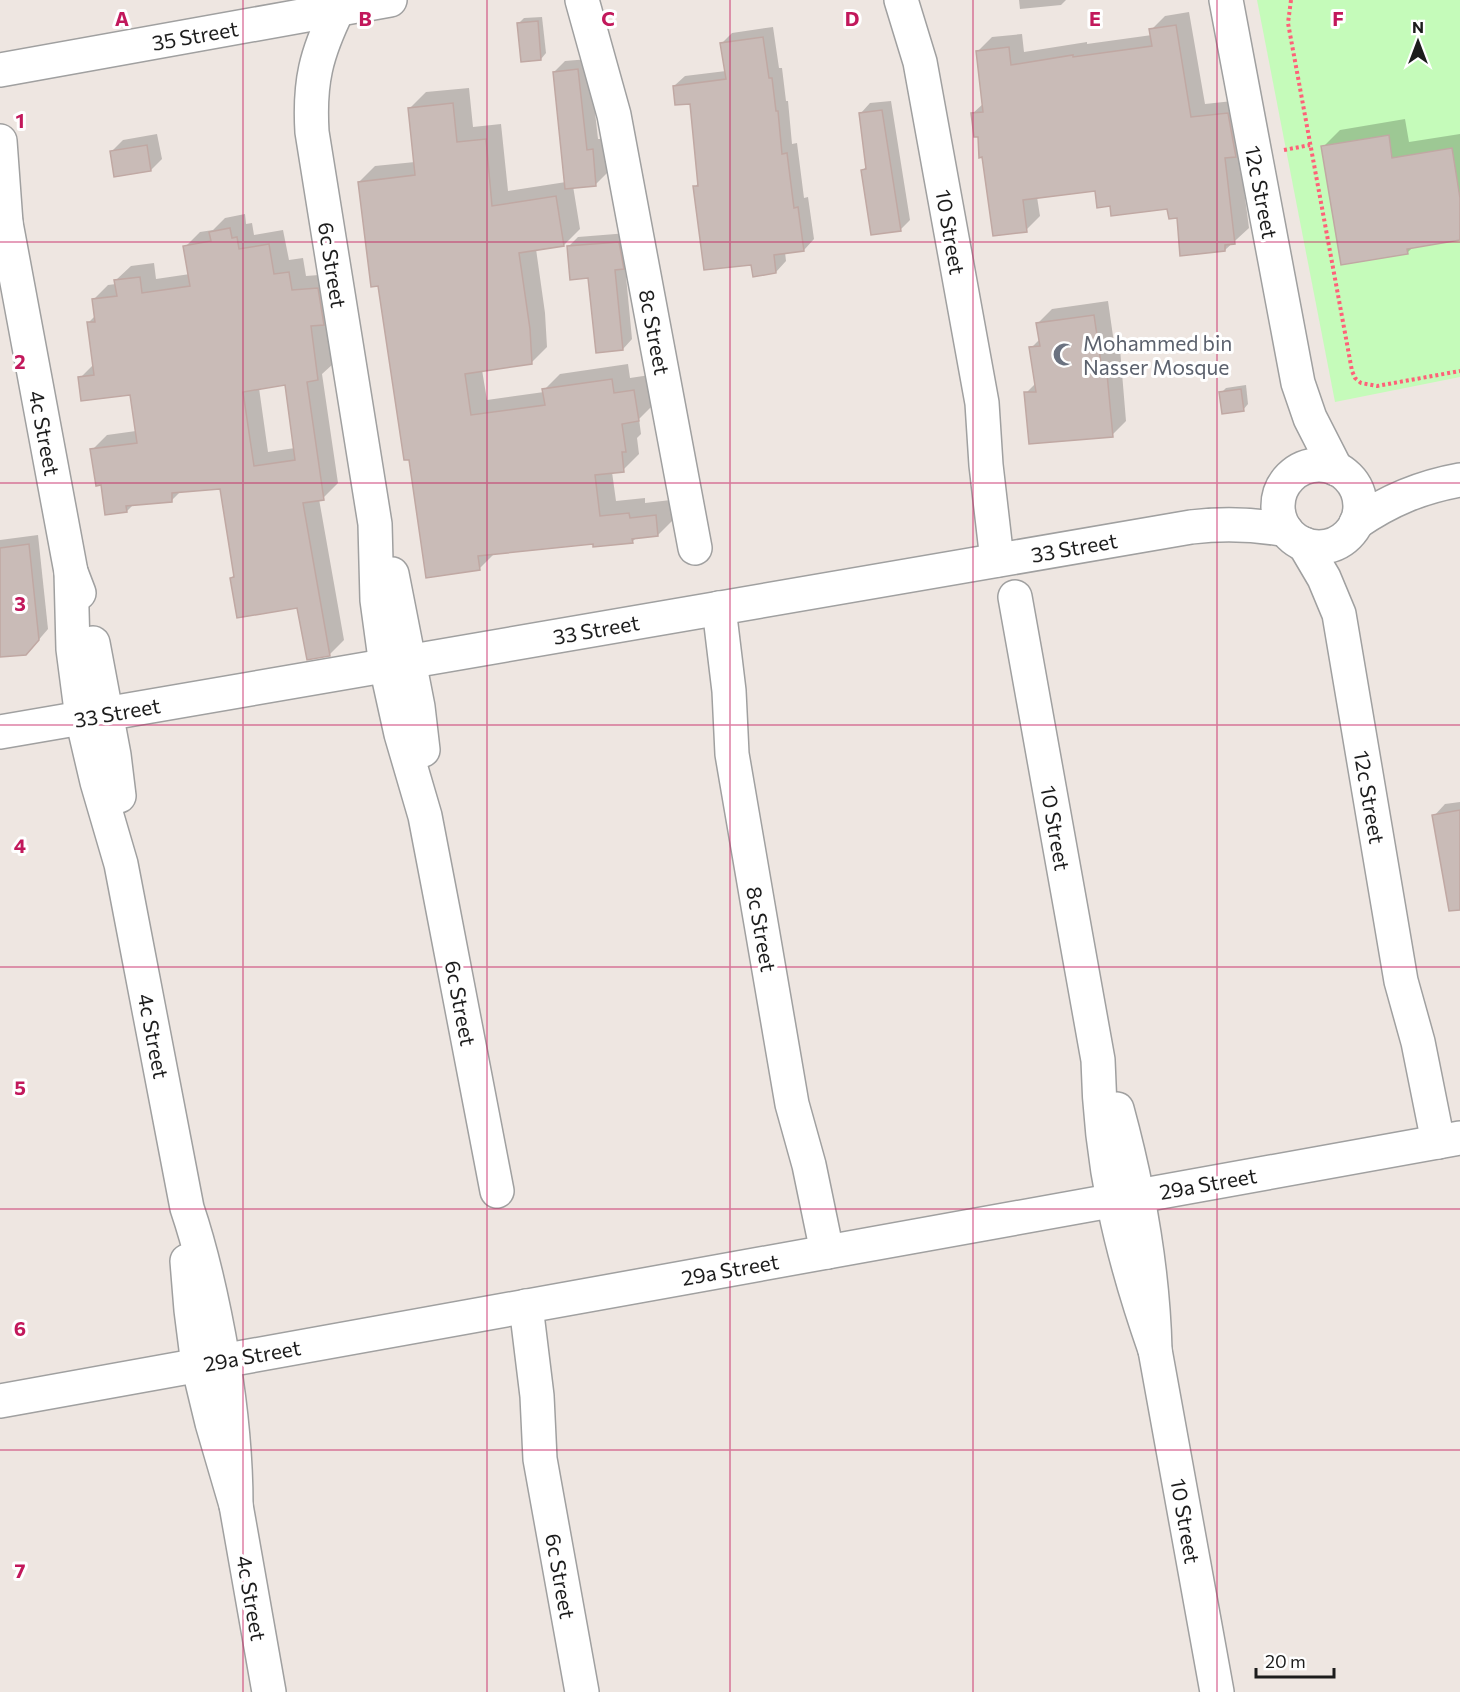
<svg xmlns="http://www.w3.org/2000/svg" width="1460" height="1692" font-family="Commissioner,sans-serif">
<rect width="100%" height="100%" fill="#eee6e1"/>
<polygon fill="#c5fbba" points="1257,0 1460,0 1460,377 1335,402"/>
<g fill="#0003" fill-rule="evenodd">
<polygon points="1019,0 1066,0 1061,5 1020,9"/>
<polygon points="1189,12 1205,104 1242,100 1239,152 1249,228 1225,250 1168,207 1111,204 1096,189 1037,197 1040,216 1026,230 979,135 972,114 984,103 978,51 992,37 1022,34 1024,52 1087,42 1087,44 1152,35 1151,30 1165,16"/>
<polygon points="542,17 546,53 541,59 519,23 524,18"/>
<polygon points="773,27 779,68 782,68 786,101 788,101 792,144 797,143 804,198 808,197 814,239 804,250 785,252 786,261 776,272 752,263 695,187 699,182 691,102 674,86 685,76 726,71 722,43 732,33"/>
<polygon points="589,59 598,139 603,139 607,173 596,184 573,186 580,229 564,245 536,249 545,313 547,347 531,363 482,370 487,400 544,392 544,390 560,374 628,364 630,378 650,375 654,404 639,419 641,434 637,438 639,454 623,470 612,472 616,501 645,498 645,503 671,500 674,519 658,535 637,537 632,542 594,542 495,553 479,569 410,458 359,182 375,166 415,162 410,108 426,92 469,88 473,127 501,124 508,191 566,182 554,72 565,61"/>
<polygon points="891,101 910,220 901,229 872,234 863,170 867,166 861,113 870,103"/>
<polygon points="1405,119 1409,142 1460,134 1460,239 1414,246 1407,253 1323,147 1340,130"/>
<polygon points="157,134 162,159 151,170 112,151 123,140"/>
<path d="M245,214L246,224L252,223L254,235L283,230L289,260L303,258L306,276L332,274L326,321L333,364L322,374L338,483L323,498L319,499L344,640L329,655L298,606L231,578L236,574L221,488L181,491L172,500L134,504L127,511L103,483L92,450L107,435L136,431L131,393L80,378L94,364L88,323L95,316L93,300L108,285L116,284V280L131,266L154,263L156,279L190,274L185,247L200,232L213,230L225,218ZM286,384L295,448L268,452L259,388Z"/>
<polygon points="628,233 632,258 625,266 632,339 623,349 589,277 568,247 578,237"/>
<polygon points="1108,301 1115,350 1120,349 1126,421 1112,435 1026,393 1036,383 1031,348 1040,339 1038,323 1052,309"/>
<polygon points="1246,385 1248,404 1243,410 1221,393 1226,388"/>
<polygon points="38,535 48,629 36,643 0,656 0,540"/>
<polygon points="1460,802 1460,902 1434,816 1445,804"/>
</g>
<g fill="#c9bbb7" stroke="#c0a8a3" stroke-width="1.5" fill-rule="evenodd">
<polygon points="538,21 541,60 521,62 517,23"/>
<polygon points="1176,25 1191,117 1228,113 1236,157 1225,158 1235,244 1225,245 1225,251 1180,256 1177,218 1169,219 1167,209 1111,216 1110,206 1097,208 1095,191 1023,200 1027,232 993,236 982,157 979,158 978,137 974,137 971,113 983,112 976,51 1009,47 1011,65 1073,55 1073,57 1152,46 1149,29"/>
<polygon points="763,37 769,78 772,78 776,111 778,111 782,154 787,153 794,208 798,207 804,251 774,255 776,273 753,277 751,265 704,270 693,186 698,186 690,104 675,105 673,86 726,79 720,43"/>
<polygon points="578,69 587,150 593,149 596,186 565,189 553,72"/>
<polygon points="453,103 457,142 486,139 492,206 556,196 564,246 519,253 530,329 532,364 465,374 471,415 545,405 542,389 612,379 614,393 634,390 639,421 622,424 626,452 622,452 624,472 595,475 600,516 629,513 630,518 656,515 658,536 632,539 633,543 593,547 593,544 478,556 480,570 426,578 409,460 404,460 378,286 371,287 358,182 415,175 408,108"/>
<polygon points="882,110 901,231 871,235 861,170 866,169 859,113"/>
<polygon points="1389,135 1392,158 1452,148 1460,198 1460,240 1407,249 1408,254 1341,265 1321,146"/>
<polygon points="147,145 151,171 114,177 110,151"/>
<path d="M230,228L232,238L237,237L239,249L269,244L274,274L289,272L292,290L318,288L324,325L311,326L318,380L307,382L324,500L303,503L330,656L307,660L297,608L237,618L230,578L234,577L220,489L172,493V502L126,506L127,512L105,515L101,485L96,486L90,449L137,443L130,395L81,401L78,377L94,375L87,322H95L92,299L117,296L114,280L140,277L142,293L190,286L183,246L211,241L209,232ZM285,385L295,460L254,466L243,392Z"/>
<polygon points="619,242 624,269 615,270 623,350 596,353 588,278 570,280 567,246"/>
<polygon points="1094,315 1101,363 1106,363 1113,437 1029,444 1024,392 1036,392 1029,347 1040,346 1036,323"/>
<polygon points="1241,389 1244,411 1222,414 1219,392"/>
<polygon points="29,544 39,640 26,655 0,657 0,548"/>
<polygon points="1460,810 1460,910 1449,911 1432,815"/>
</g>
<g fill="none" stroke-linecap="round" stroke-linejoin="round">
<defs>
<g id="minor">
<polyline points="582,0 614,115 695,548"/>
<polyline points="901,0 920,62 982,403 986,465 997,560"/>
<polyline points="1226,0 1298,383 1310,418 1336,469"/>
<path d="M338,9C316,54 309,82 312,132L375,524L377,600L386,666L401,734L425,816L497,1191"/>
<polyline points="0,70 390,0"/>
<polyline points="0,141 6,223"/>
<polyline points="0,205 6,223 71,572 79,593"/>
<circle cx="1319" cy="506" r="41"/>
<path d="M1356,523C1389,500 1421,487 1460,480"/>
<polyline points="1304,544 1324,578 1339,614 1401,981 1418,1042 1438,1142"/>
<path d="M71,572L73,649L82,718L97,782L121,864L187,1208C204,1258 214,1307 223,1359C231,1408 236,1455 236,1505"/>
<polyline points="392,574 418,707 423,750"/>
<path d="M1015,597L1098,1060C1100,1164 1121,1253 1155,1350"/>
<polyline points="719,608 729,691 732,754 792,1104 809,1165 827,1252"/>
<polyline points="93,643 114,755 119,796"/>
<path d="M0,732L1191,527C1224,523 1254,524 1286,530"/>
<path d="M1117,1109C1138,1186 1153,1270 1155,1350L1217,1692"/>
<polyline points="187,1261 191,1310 198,1365 212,1423 236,1505 269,1692"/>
<polyline points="526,1306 537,1396 540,1459 582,1692"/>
<polyline points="0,1401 1460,1138"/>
</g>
</defs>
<use href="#minor" stroke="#a0a0a0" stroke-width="36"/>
<g stroke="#fe6178" stroke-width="4" stroke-dasharray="3 3" stroke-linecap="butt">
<polyline points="1291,0 1288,23 1352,371 1355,378 1361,383 1377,386 1460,371"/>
<polyline points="1284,150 1310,145"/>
</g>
<use href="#minor" stroke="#fff" stroke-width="33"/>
</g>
<path fill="none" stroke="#c2185b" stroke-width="1.5" stroke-opacity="0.55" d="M243,0V1692M487,0V1692M730,0V1692M973,0V1692M1217,0V1692M0,242H1460M0,483H1460M0,725H1460M0,967H1460M0,1209H1460M0,1450H1460"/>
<defs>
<symbol id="mosque-bare" viewBox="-9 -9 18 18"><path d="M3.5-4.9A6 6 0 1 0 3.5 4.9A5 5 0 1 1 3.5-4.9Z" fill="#6b7280" stroke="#fff" stroke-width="2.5" paint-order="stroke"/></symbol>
</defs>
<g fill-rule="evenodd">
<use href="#mosque-bare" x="1048" y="338" width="33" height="33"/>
</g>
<g text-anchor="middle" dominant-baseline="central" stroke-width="6" stroke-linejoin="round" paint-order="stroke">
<g font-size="21" fill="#1c1c1c" stroke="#fff">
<text transform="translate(195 35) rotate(-10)">35 Street</text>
<text transform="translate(1262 192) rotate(79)">12c Street</text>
<text transform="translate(951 232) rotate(80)">10 Street</text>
<text transform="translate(333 265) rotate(81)">6c Street</text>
<text transform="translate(655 332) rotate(79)">8c Street</text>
<text transform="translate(45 433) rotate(79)">4c Street</text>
<text transform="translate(1074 547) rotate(-10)">33 Street</text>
<text transform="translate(596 629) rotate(-10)">33 Street</text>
<text transform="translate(117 712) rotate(-10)">33 Street</text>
<text transform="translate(1370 797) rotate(80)">12c Street</text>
<text transform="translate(1056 828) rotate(80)">10 Street</text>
<text transform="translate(762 929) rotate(80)">8c Street</text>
<text transform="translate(461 1003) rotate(79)">6c Street</text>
<text transform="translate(154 1036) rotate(79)">4c Street</text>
<text transform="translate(1208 1183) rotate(-10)">29a Street</text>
<text transform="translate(730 1269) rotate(-10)">29a Street</text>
<text transform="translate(252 1355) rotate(-10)">29a Street</text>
<text transform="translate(1186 1521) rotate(80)">10 Street</text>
<text transform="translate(561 1576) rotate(80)">6c Street</text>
<text transform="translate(252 1598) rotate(80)">4c Street</text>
</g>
<g font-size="21" fill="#5b616d" stroke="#fff" text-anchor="start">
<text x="1083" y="342">Mohammed bin<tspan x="1083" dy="24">Nasser Mosque</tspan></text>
</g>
</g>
<g font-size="20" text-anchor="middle" font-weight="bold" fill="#c2185b" stroke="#fff" stroke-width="6" stroke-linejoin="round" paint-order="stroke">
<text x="122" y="26">A</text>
<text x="365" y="26">B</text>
<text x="608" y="26">C</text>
<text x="852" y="26">D</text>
<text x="1095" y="26">E</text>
<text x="1338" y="26">F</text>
<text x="20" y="128">1</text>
<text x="20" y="369">2</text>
<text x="20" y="611">3</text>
<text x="20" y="853">4</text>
<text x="20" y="1095">5</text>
<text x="20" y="1336">6</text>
<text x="20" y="1578">7</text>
</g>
<g transform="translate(1418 42)" stroke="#ffffff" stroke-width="4.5" paint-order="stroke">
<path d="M0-4.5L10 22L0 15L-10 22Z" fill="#1c1c1c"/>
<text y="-9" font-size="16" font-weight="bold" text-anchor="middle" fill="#1c1c1c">N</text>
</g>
<path d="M1256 1668v9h78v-9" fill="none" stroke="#1c1c1c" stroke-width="3"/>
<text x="1265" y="1668" font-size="18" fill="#1c1c1c" stroke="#ffffff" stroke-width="4.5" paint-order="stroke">20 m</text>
</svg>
